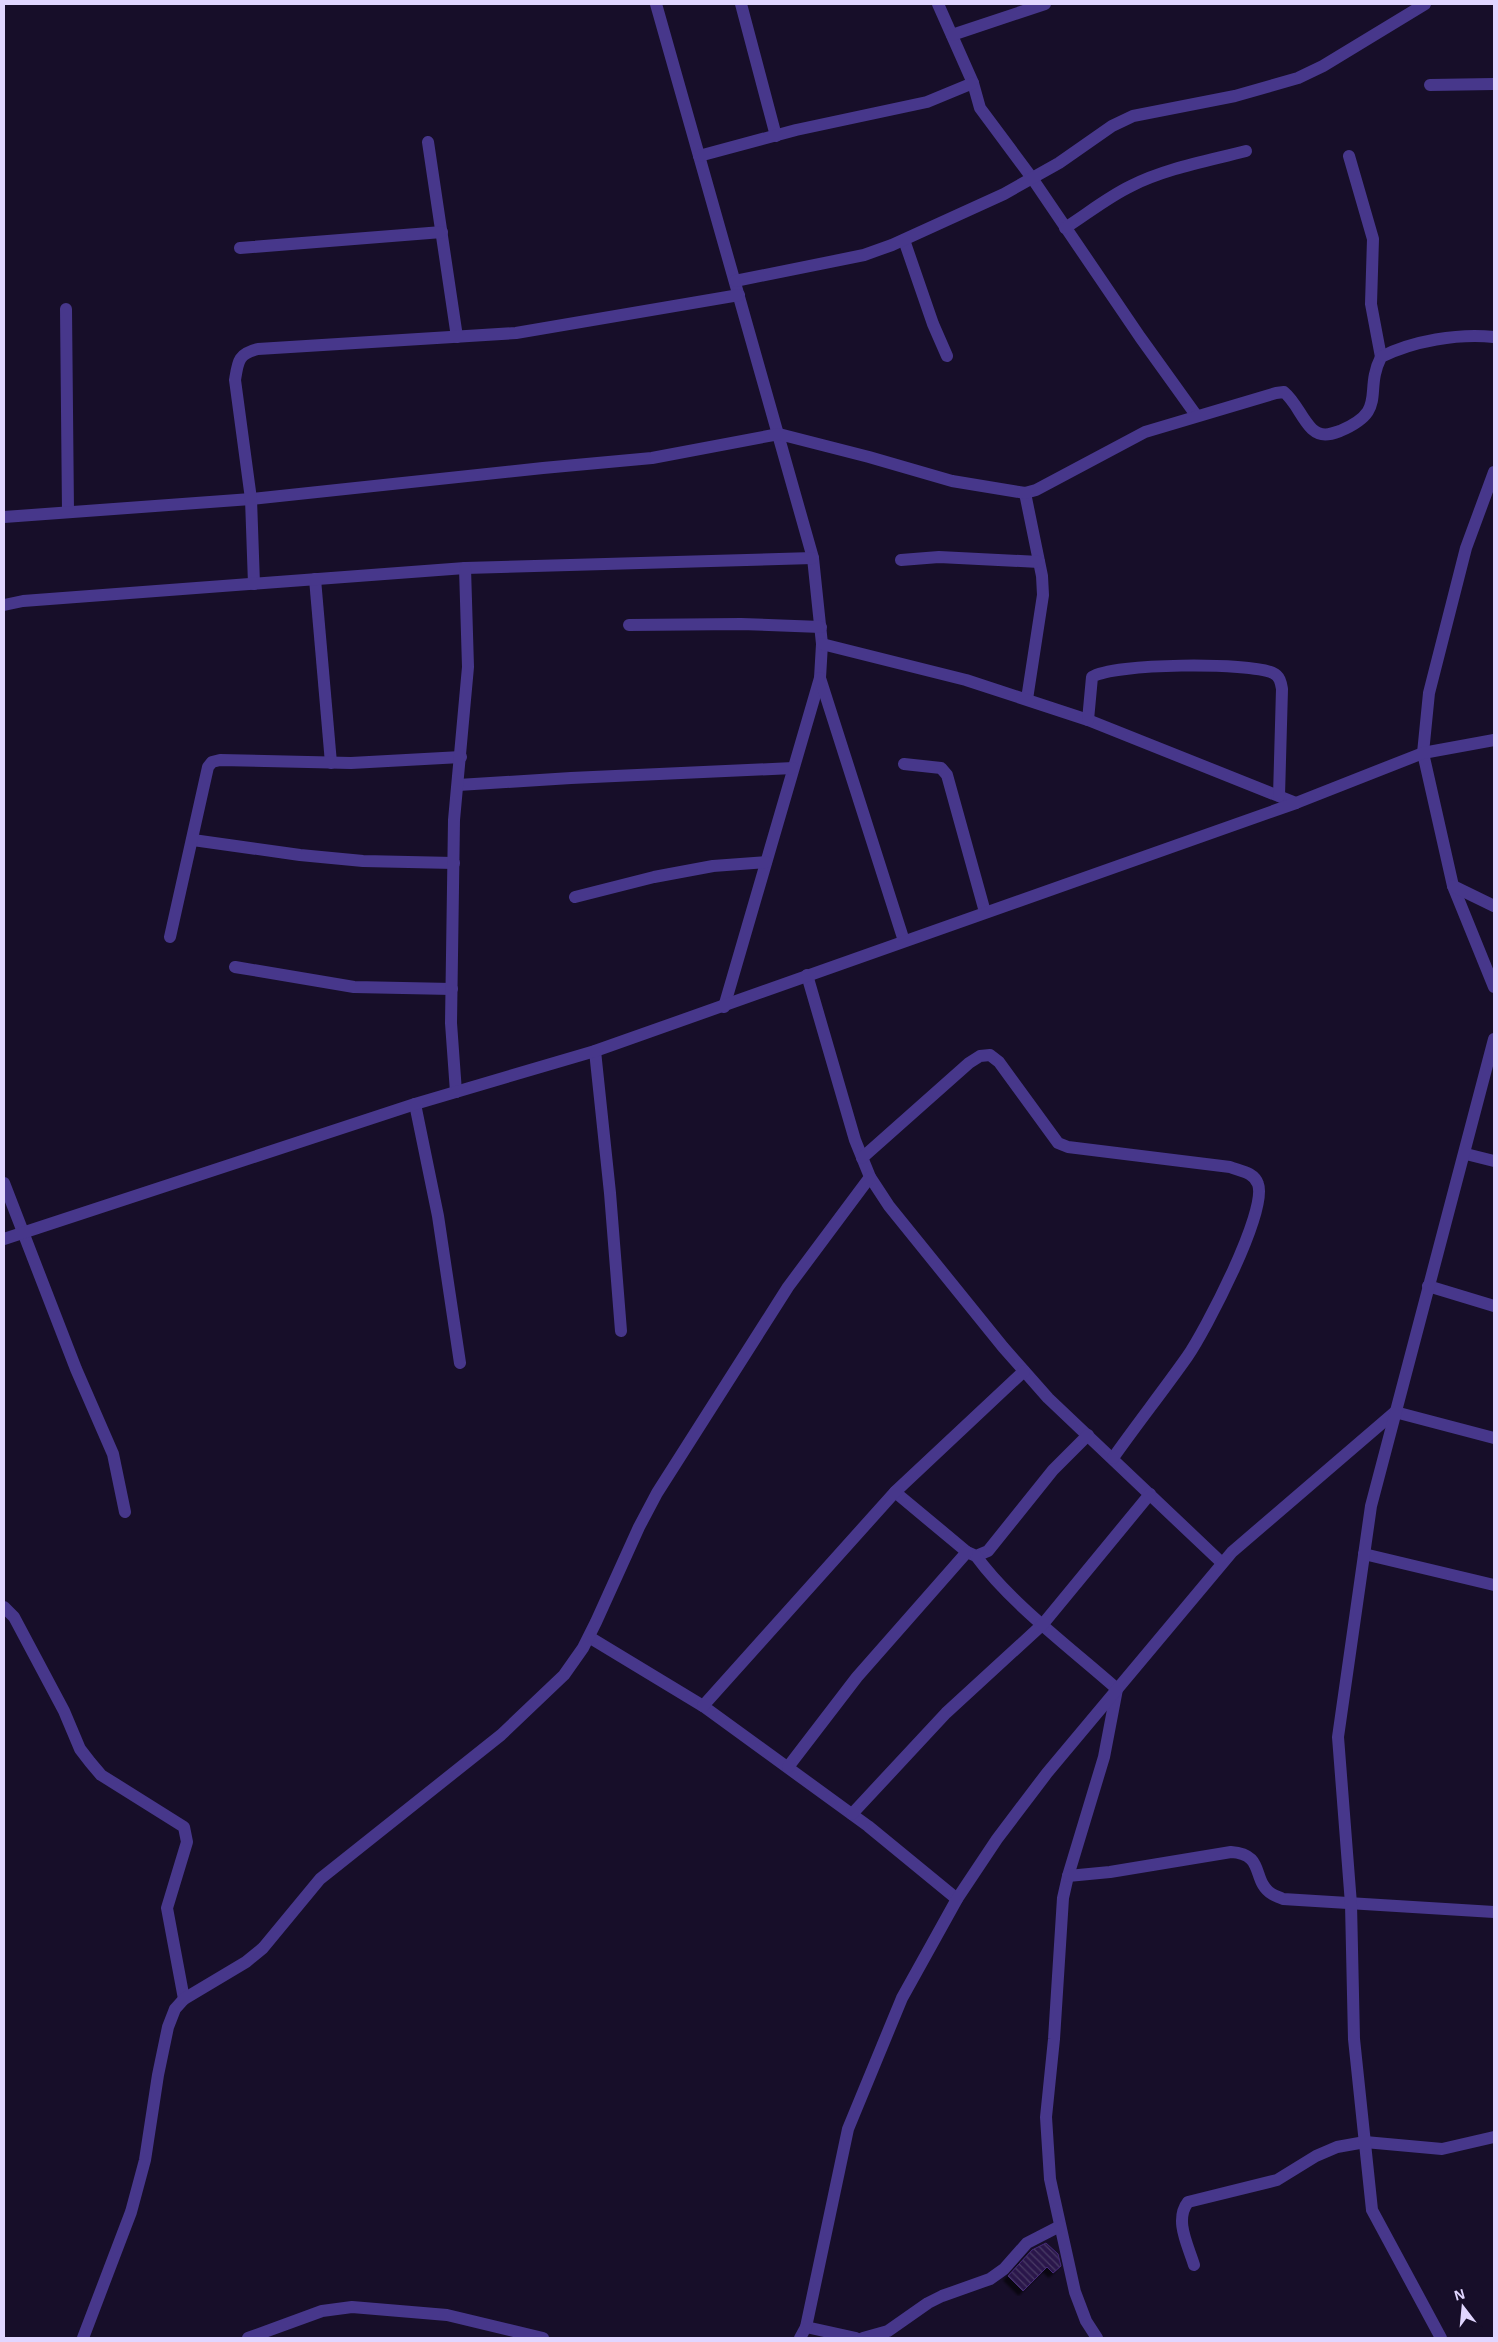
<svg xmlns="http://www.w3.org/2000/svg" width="1498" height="2342" font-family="Helvetica,sans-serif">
<defs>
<pattern id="building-back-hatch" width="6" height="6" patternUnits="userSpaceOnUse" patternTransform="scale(1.25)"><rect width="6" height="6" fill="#2b194b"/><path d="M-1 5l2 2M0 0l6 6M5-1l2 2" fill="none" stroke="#493a66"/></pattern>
<filter id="shadow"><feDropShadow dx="-4.5" dy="4.5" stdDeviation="1" flood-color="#0009"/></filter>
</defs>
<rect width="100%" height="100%" fill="#170e29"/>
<polygon fill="url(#building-back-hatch)" stroke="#452a78" filter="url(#shadow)" points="1046,2243 1058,2254 1061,2266 1053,2273 1047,2267 1023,2291 1008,2276 1032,2250"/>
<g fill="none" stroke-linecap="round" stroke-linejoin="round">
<g stroke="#47378b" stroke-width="12">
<polyline points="656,4 813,558 822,644 820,678 724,1007"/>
<polyline points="741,4 776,136"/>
<polyline points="938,4 973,83 980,108 1032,178 1140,337 1196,415"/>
<polyline points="952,35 1045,4"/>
<polyline points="1430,85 1494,84"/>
<polyline points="428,142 457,337"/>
<polyline points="699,156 796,130 927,102 973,83"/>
<polyline points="1349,156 1373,239 1371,304 1381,357"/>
<path d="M1065,228C1087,214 1108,197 1131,186C1167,168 1208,161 1246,151"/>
<polyline points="904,240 933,324 947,356"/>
<polyline points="240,248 442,232"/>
<polyline points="735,281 864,255 892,245 1004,194 1059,163 1112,126 1133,116 1235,96 1298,78 1323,66 1425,4"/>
<polyline points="66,309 68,512"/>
<polyline points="1494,472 1466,548 1429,693 1423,753 1453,886 1494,987"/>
<polyline points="1025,493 1042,576 1043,595 1027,699"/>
<path d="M4,517L251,499L543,468L652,458L779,434L869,457L952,481L1025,493L1036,490L1145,432L1276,393L1284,392C1296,402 1301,418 1312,429C1321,437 1329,435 1340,431C1389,410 1363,393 1381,357C1412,341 1459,333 1494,337"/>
<polyline points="901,560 939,557 1039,562"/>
<polyline points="315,579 331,763"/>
<path d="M254,584L251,499L235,380C238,361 238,354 258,349L516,333L739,295"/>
<polyline points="4,605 23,601 465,568 813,558"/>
<polyline points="629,625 741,624 821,627"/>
<polyline points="822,644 966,680 1088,720 1296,803"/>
<polyline points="820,678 904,941"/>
<path d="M1088,720L1092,677C1113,663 1249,662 1273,673C1280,676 1281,683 1282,689L1279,796"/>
<polyline points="904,764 941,768 947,775 985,912"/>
<polyline points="458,785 571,778 793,768"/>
<polyline points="193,840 300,855 363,861 454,863"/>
<polyline points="1453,886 1494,906"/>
<polyline points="575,897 654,877 713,866 766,862"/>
<polyline points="170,937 208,767 212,762 220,760 351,763 461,757"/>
<polyline points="235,967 354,987 452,989"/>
<polyline points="807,975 855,1140 870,1177 889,1206 1003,1347 1048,1398 1222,1563"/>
<polyline points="595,1051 610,1193 621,1331"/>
<polyline points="456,1092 451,1023 454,820 468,667 465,568"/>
<polyline points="415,1104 438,1216 460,1363"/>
<polyline points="1466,1154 1494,1161"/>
<path d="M862,1158L969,1063L980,1056L990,1055L999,1062L1058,1143L1068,1147L1230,1167C1240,1171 1254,1172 1258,1184C1268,1211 1205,1331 1187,1357C1163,1391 1137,1424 1113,1458"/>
<polyline points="4,1183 76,1369 113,1454 125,1512"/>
<polyline points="4,1239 415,1104 595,1051 1296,803 1423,753 1494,740"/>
<polyline points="1428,1286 1494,1306"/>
<polyline points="895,1492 967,1552 976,1556 988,1551 1053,1470 1088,1435"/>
<polyline points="1364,1554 1494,1585"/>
<path d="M976,1556C1011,1604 1072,1649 1117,1689L1104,1757L1068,1876L1063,1898L1054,2039L1046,2117L1050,2179L1075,2292L1086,2321L1097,2338"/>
<polyline points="4,1607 14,1617 64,1711 80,1749 90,1762 101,1775 184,1827 187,1842 167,1908 184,1999"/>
<polyline points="589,1637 703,1706 868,1826 957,1899"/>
<polyline points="703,1706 895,1492 1024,1371"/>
<polyline points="788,1767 857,1677 967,1552"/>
<polyline points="852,1814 946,1713 1043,1624 1150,1494"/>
<path d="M1068,1876L1110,1872L1231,1852C1266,1854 1251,1881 1272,1894C1275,1896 1279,1897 1283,1899L1494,1912"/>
<path d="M1194,2265C1188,2245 1174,2220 1188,2202L1277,2180L1316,2156L1337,2147L1365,2142L1442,2149L1494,2137"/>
<polyline points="806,2327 856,2338"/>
<polyline points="83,2338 131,2212 145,2160 158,2075 168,2027 175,2009 184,1999 246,1962 263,1948 320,1879 501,1735 564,1675 583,1648 596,1622 639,1527 657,1493 788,1287 870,1177"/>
<polyline points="248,2338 322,2311 352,2307 447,2315 543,2338"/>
<polyline points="800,2338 806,2327 848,2129 902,1998 957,1899 997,1839 1047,1773 1232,1552 1395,1412 1494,1438"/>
<polyline points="863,2338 888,2331 928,2303 942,2296 990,2279 1004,2269 1027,2243 1060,2226"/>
<polyline points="1441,2338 1372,2210 1354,2039 1351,1904 1338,1737 1371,1506 1494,1039"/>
</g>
</g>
<rect width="1498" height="2342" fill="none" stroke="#e1d6ff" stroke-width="10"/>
<g transform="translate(1463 2307) rotate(344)" stroke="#170e29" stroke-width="4" paint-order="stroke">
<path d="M0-4L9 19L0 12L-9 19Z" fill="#e1d6ff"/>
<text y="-8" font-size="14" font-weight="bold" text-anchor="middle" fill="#e1d6ff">N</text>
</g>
</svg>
